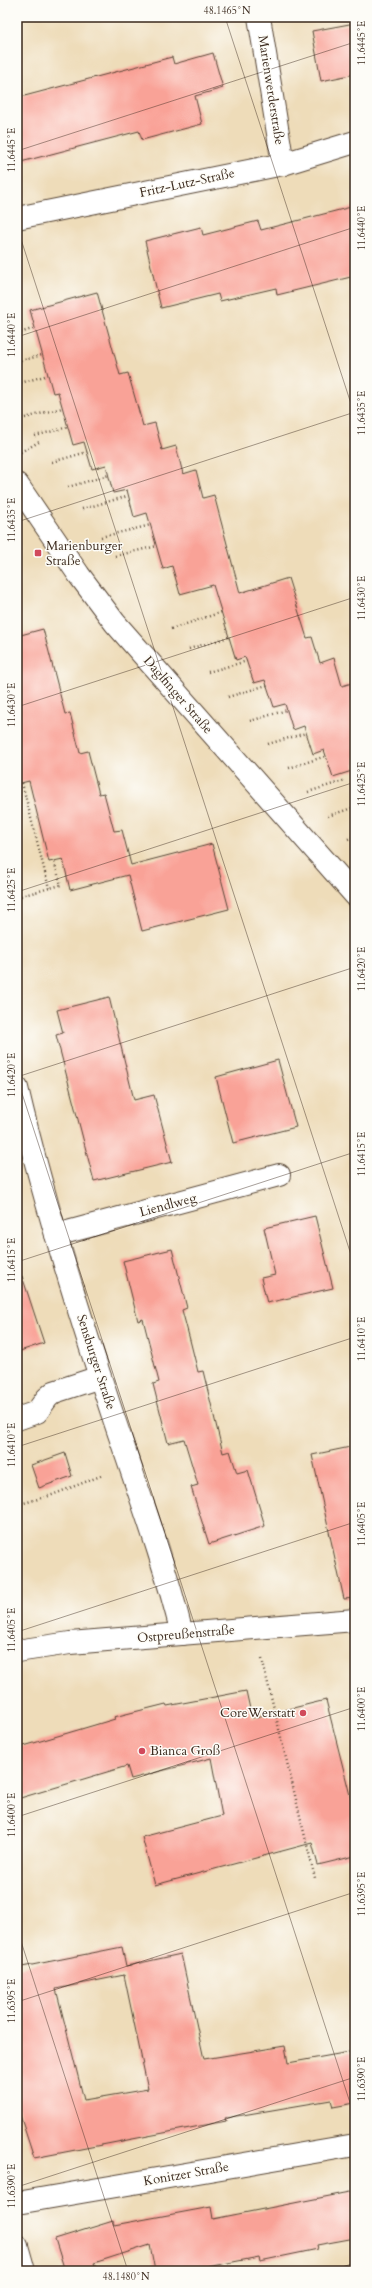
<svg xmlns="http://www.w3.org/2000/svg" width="372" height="2288" font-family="Cardo,serif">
<rect width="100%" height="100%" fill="#fdfcf7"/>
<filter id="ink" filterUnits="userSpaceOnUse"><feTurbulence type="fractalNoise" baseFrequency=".025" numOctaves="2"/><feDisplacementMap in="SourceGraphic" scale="8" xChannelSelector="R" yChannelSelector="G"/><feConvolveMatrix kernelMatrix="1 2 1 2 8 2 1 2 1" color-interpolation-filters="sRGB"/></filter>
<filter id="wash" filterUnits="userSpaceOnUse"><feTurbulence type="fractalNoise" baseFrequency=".012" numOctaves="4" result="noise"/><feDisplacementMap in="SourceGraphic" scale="16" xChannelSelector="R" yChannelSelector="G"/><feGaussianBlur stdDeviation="0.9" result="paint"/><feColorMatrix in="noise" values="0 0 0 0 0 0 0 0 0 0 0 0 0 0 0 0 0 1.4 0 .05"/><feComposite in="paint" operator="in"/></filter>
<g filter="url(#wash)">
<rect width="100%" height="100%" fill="#eedcb9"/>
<g id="blocks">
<g fill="#f9a297" fill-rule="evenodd">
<polygon points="355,23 355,74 321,81 312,31"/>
<polygon points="213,53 223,88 195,96 202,124 142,140 139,131 17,163 17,98 172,57 174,64"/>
<polygon points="355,206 355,276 277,295 276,288 220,301 218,294 161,308 145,241 201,227 203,235 258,221 261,230"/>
<polygon points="97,292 120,375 128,373 143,426 155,423 162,450 176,446 183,474 196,470 203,498 214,495 240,593 288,578 307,638 312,637 320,663 334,658 342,686 355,682 355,770 333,777 324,750 313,754 304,726 293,730 285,704 274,707 265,680 254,683 245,657 236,660 213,585 180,594 172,566 163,569 147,513 134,517 127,490 113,493 106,465 92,469 84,442 73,445 58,392 53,393 30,310"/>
<polygon points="43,629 65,714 70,713 80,753 88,751 99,794 104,793 114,831 122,830 131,865 212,844 229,909 142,931 128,875 70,890 63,859 49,862 29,781 17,784 17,636"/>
<polygon points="109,997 134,1100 154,1095 172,1162 94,1181 56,1035 63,1033 57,1010"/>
<polygon points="278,1060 296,1127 233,1143 216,1077"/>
<polygon points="315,1216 333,1288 267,1303 261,1278 275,1275 264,1228"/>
<polygon points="172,1249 187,1308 182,1310 190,1340 198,1372 203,1371 223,1453 230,1451 237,1473 248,1470 265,1526 209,1544 191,1487 198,1485 184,1439 168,1443 153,1384 159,1382 143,1319 138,1321 123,1261"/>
<polygon points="22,1276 44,1343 17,1352 17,1277"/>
<polygon points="355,1446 355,1598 344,1599 312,1455"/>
<polygon points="65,1453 72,1476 39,1488 31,1465"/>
<polygon points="246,1691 252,1718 326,1700 355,1815 355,1856 318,1865 312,1843 155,1885 142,1837 222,1816 211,1758 131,1779 127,1766 17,1799 17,1748 115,1719 114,1717 166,1704 167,1706"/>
<path d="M122,1947L126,1966L181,1954L204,2059L285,2046L288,2063L355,2051V2103L333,2107L331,2100L225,2118L226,2121L34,2158L17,2106V1968ZM124,1975L148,2089L84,2100L56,1989Z"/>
<polygon points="355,2191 355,2238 317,2245 318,2249 260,2261 259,2257 186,2271 155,2271 150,2245 94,2263 97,2271 65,2271 55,2239 113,2221 114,2225 211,2207 213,2219"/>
</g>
</g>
</g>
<g filter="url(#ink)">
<use href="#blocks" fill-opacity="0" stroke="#564535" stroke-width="1"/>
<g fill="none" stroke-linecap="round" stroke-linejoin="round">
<defs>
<g id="minor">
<polyline points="259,17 283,164"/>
<polyline points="17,218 283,164 355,142"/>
<polyline points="17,484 79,575 115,623 355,895"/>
<path d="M17,1088C43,1199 77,1308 113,1416C137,1488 164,1560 182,1634"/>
<polyline points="56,1235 279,1175"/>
<polyline points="17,1419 37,1412 47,1398 54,1392 100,1377"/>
<polyline points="17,2203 355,2145"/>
<polyline points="17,2246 24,2271"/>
</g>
<polyline id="major" points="17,1651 70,1643 355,1620"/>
</defs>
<use href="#minor" stroke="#564535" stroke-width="24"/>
<use href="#major" stroke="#564535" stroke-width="24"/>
<g stroke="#564535" stroke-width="2.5" stroke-dasharray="1 3" stroke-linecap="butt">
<polyline points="17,334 35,328"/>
<polyline points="17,362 42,355"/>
<polyline points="17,384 48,375"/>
<polyline points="25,418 62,408"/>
<polyline points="35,436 68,427"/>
<polyline points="17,454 39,442"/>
<polyline points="52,462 87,452"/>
<polyline points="68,487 109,475"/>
<polyline points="82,509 128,496"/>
<polyline points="101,537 151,525"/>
<polyline points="115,556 157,546"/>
<polyline points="171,629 222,612"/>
<polyline points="189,649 229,637"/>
<polyline points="208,672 247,661"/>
<polyline points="228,697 267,685"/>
<polyline points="250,721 287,710"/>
<polyline points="268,744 306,733"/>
<polyline points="289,768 326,756"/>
<polyline points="22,783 49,888"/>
<polyline points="308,792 346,780"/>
<polyline points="328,816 355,807"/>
<polyline points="348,839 355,836"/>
<polyline points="17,897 61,885 54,861"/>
<polyline points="17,1505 52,1495 103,1475"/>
<polyline points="262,1659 315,1878"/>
</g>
<use href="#minor" stroke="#fff" stroke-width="22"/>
<use href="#major" stroke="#fff" stroke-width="22"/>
</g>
</g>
<path fill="none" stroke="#3b2a1e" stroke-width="1" stroke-opacity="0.45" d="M225,17L355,416M17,151L355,42M17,227L355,1267M17,337L355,227M17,522L355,412M17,707L355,597M17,892L355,782M17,1077L355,967M17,1078L355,2118M17,1262L355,1152M17,1447L355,1337M17,1632L355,1522M17,1817L355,1707M17,1929L128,2271M17,2002L355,1892M17,2187L355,2077M329,2271L355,2263"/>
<g fill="#d1495b" stroke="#fdfcf7" stroke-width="1.5">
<rect x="34" y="549" width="8" height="8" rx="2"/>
<circle cx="303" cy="1713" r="4"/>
<circle cx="142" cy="1751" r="4"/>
</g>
<g text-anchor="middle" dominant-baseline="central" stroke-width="3" stroke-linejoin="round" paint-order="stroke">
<g font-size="13" fill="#3b2a1e" stroke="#fdfcf7">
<text transform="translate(271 90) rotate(81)">Marienwerderstraße</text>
<text transform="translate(187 183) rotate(-12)">Fritz-Lutz-Straße</text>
<text transform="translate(178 695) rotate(49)">Daglfinger Straße</text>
<text transform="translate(168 1205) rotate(-15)">Liendlweg</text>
<text transform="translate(96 1362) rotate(72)">Sensburger Straße</text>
<text transform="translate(186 1634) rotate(-5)">Ostpreußenstraße</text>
<text transform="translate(186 2174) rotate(-10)">Konitzer Straße</text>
</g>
<g font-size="13" fill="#3b2a1e" stroke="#fdfcf7" text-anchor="start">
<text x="46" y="546">Marienburger<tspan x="46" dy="15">Straße</tspan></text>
<text x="295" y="1713" text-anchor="end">CoreWerstatt</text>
<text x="150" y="1751">Bianca Groß</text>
</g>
</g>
<rect width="372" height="2288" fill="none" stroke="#fdfcf7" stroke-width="44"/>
<rect x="22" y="22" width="328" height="2244" fill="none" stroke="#3b2a1e" stroke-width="1.5"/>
<g font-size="10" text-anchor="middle" fill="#3b2a1e">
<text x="227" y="14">48.1465°N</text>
<text transform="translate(361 43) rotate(-90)" y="4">11.6445°E</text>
<text transform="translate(11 150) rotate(-90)" y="4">11.6445°E</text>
<text transform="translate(361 228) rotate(-90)" y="4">11.6440°E</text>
<text transform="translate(11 335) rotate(-90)" y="4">11.6440°E</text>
<text transform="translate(361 413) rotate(-90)" y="4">11.6435°E</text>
<text transform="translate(11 520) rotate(-90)" y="4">11.6435°E</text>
<text transform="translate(361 598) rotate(-90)" y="4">11.6430°E</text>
<text transform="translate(11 705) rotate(-90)" y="4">11.6430°E</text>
<text transform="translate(361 784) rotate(-90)" y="4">11.6425°E</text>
<text transform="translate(11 890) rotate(-90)" y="4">11.6425°E</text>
<text transform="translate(361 969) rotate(-90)" y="4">11.6420°E</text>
<text transform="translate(11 1075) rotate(-90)" y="4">11.6420°E</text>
<text transform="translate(361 1154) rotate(-90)" y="4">11.6415°E</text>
<text transform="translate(11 1260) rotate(-90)" y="4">11.6415°E</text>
<text transform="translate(361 1339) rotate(-90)" y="4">11.6410°E</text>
<text transform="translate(11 1445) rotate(-90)" y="4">11.6410°E</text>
<text transform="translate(361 1524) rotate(-90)" y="4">11.6405°E</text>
<text transform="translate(11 1630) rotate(-90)" y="4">11.6405°E</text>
<text transform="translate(361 1709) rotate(-90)" y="4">11.6400°E</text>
<text transform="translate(11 1815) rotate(-90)" y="4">11.6400°E</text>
<text transform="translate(361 1894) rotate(-90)" y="4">11.6395°E</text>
<text transform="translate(11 2001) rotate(-90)" y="4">11.6395°E</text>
<text transform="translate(361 2079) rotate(-90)" y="4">11.6390°E</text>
<text transform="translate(11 2186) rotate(-90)" y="4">11.6390°E</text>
<text x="126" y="2280">48.1480°N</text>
</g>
</svg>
